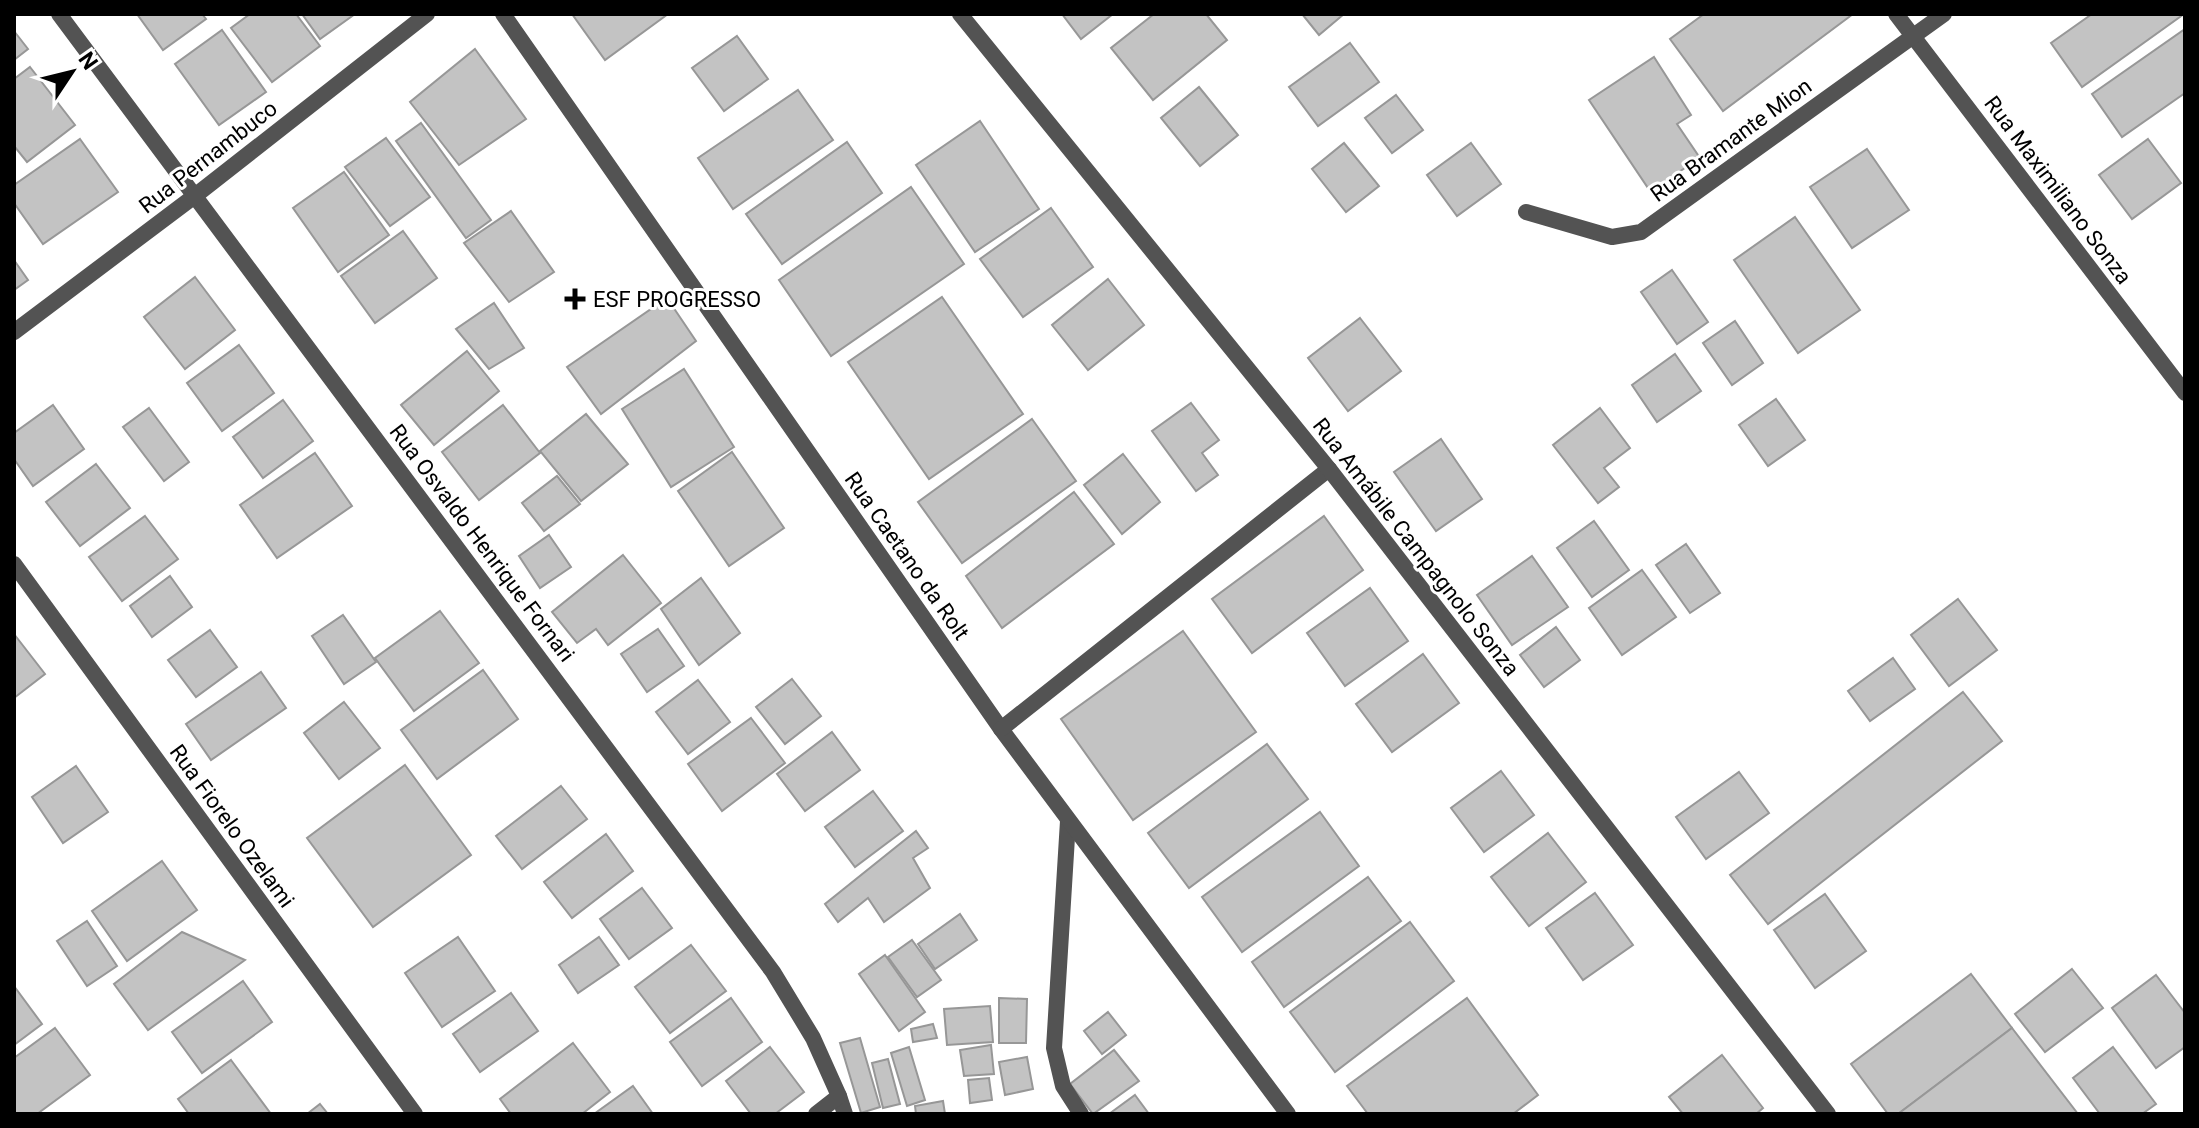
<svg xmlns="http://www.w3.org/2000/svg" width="2199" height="1128" font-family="Roboto,sans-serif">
<rect width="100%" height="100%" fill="#fff"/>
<g fill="#c3c3c3" stroke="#979797" stroke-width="2">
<polygon points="137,14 202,14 206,19 163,50"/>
<polygon points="250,14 296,14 320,46 272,82 231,28"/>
<polygon points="302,14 355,14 320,39"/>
<polygon points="572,14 668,14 605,60"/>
<polygon points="1062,14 1113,14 1081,39"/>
<polygon points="1154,14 1206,14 1227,40 1153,100 1111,48"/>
<polygon points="1302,14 1344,14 1319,35"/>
<polygon points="1704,14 1853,14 1723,111 1670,39"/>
<polygon points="2092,14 2184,14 2082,87 2051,43"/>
<polygon points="2185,29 2185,93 2122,137 2092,94"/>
<polygon points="222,30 266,92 219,125 175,64"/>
<polygon points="14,31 28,49 14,60"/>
<polygon points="737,36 768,79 724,111 692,68"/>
<polygon points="1350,43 1379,82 1318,126 1289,87"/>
<polygon points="475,49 526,119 459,165 410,102"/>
<polygon points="1654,57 1691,115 1677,124 1700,158 1650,191 1589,100"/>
<polygon points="30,67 75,125 27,162 14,146 14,79"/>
<polygon points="1199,87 1238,135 1200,166 1161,118"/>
<polygon points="798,90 833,140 733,209 698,158"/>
<polygon points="1396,95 1423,130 1392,153 1365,118"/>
<polygon points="980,121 1039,209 975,252 916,165"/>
<polygon points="421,123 491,220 466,238 396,141"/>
<polygon points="386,138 430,197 390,226 345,167"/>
<polygon points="80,139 118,192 43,244 14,203 14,185"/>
<polygon points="2148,139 2181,183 2132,219 2099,175"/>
<polygon points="847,142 882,193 782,264 746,214"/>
<polygon points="1344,143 1379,186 1346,212 1312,169"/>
<polygon points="1471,143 1501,184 1457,216 1427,175"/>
<polygon points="1867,149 1909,210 1852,248 1810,187"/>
<polygon points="344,172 389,235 338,272 293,208"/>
<polygon points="911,187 964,264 831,356 779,280"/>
<polygon points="1051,208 1093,267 1023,317 980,259"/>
<polygon points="511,211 554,272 509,302 464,243"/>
<polygon points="1795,217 1860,310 1798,353 1734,260"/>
<polygon points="403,231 437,278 375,323 341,276"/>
<polygon points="14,260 28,280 14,290"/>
<polygon points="1672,270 1708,322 1677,344 1641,292"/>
<polygon points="195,277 235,330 185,369 144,317"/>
<polygon points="1108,279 1144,325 1088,370 1052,325"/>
<polygon points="942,297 1023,414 929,479 848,362"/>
<polygon points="667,298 696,341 601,414 567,367"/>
<polygon points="494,303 524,348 489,369 456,329"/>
<polygon points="1360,318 1401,371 1348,411 1308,358"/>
<polygon points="1735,321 1763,363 1732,385 1703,343"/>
<polygon points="239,345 274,393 222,431 187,383"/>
<polygon points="467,351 499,391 434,445 401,405"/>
<polygon points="1675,354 1701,391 1657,422 1632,385"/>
<polygon points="684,369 734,447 671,487 622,409"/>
<polygon points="1776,399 1805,440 1768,466 1739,425"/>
<polygon points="283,400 313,441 263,478 233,437"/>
<polygon points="1191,403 1219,440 1202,453 1218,475 1196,491 1152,431"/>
<polygon points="53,405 84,449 33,486 14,459 14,433"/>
<polygon points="503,405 540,453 479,500 442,452"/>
<polygon points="149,408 189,462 164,481 123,427"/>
<polygon points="1600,408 1630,448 1604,468 1619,487 1598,503 1553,445"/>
<polygon points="586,414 628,464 581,501 540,451"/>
<polygon points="1032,419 1076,481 962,563 918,502"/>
<polygon points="1441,439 1482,499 1436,531 1394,472"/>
<polygon points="732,452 784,528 729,566 678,491"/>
<polygon points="315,453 352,506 277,558 240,505"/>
<polygon points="1123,454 1160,502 1122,534 1084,485"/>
<polygon points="96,464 130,508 80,546 46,502"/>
<polygon points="557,476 580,504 544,531 522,503"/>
<polygon points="1074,492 1114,544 1002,628 966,576"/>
<polygon points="145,516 178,559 122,601 89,557"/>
<polygon points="1324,516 1363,570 1252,653 1212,599"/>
<polygon points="1594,521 1629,570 1592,597 1557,548"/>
<polygon points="549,535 571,567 540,588 519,556"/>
<polygon points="1686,544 1720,593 1690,613 1656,565"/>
<polygon points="623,555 661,603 608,645 596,629 577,643 552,612"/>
<polygon points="1532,556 1568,607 1512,645 1477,595"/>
<polygon points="1642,570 1676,617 1622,655 1589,608"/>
<polygon points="170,576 192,607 152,637 130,606"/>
<polygon points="701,578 740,633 699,665 661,609"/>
<polygon points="1370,588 1408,641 1345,686 1307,633"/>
<polygon points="1958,599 1997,650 1949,686 1911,635"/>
<polygon points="440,611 479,663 414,711 375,658"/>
<polygon points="343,615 376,662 344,684 312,636"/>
<polygon points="1556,627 1580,660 1544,687 1520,655"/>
<polygon points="658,629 684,666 647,692 621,654"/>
<polygon points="210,630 237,667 196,697 168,660"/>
<polygon points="1183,631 1256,732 1133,820 1061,719"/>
<polygon points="14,634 45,674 14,698"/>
<polygon points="1423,654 1459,703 1392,752 1356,704"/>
<polygon points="1893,658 1915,689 1870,721 1848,691"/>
<polygon points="483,670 518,719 437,779 401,730"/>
<polygon points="261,672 286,708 211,760 186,724"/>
<polygon points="792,679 821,716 785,744 756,707"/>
<polygon points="698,680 730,722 688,754 656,712"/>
<polygon points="1963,692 2002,741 1768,924 1730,875"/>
<polygon points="344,702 380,748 339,779 304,733"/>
<polygon points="751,718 785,763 722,811 688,764"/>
<polygon points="832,732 860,770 805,811 777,774"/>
<polygon points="1267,744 1308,799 1189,888 1148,833"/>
<polygon points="405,765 471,855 373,927 307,838"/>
<polygon points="76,766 108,812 63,843 32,797"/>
<polygon points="1501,771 1534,815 1484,852 1451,808"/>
<polygon points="1739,772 1769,813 1706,859 1676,817"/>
<polygon points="561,786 587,819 522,869 496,836"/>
<polygon points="873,791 903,831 855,867 825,827"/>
<polygon points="1320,812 1359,866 1242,952 1202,897"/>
<polygon points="916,831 928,848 913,858 930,888 884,922 868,898 838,922 825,904"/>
<polygon points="1548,833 1586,882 1529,926 1491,877"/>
<polygon points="606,834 633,871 572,918 544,882"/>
<polygon points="162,861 197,910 127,961 92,911"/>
<polygon points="1368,877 1401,921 1284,1007 1252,962"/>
<polygon points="642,888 672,928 629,959 600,919"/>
<polygon points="1595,893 1633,945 1583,980 1546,928"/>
<polygon points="1825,894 1866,951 1815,988 1774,930"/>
<polygon points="960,914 977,940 935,969 918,944"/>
<polygon points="87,921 117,966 87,986 57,941"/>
<polygon points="1410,922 1454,981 1335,1072 1290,1012"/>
<polygon points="182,932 245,960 148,1030 114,984"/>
<polygon points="458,937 495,991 442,1027 405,973"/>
<polygon points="599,937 619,965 578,993 559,965"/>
<polygon points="912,940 941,980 917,997 888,957"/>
<polygon points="691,945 726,991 670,1033 635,987"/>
<polygon points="885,955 925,1012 899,1031 859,974"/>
<polygon points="2072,969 2103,1008 2045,1052 2015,1014"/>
<polygon points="1971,974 2012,1028 1898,1114 1888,1114 1851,1064"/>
<polygon points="2156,975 2185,1013 2185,1047 2156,1068 2112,1008"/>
<polygon points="243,981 272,1022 202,1073 172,1032"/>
<polygon points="14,986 42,1024 14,1045"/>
<polygon points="511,993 538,1031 480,1072 453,1034"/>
<polygon points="731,998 762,1042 702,1086 670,1042"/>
<polygon points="999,998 1027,999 1026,1043 999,1043"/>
<polygon points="1467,998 1538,1095 1513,1114 1368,1114 1347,1086"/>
<polygon points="990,1006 993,1042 947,1045 944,1009"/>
<polygon points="1108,1012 1126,1035 1102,1054 1084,1031"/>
<polygon points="933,1024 937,1038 913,1042 911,1029"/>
<polygon points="55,1028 90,1075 37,1114 14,1114 14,1058"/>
<polygon points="2012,1028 2078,1114 1898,1114"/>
<polygon points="860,1038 880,1107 861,1113 840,1043"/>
<polygon points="573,1043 610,1092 582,1114 511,1114 500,1099"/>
<polygon points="991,1045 994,1074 964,1076 960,1050"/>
<polygon points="770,1047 804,1092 775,1114 751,1114 726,1081"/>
<polygon points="909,1047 925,1100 907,1106 891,1053"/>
<polygon points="2113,1047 2156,1104 2142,1114 2100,1114 2073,1078"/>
<polygon points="1114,1050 1139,1081 1093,1114 1070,1084"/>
<polygon points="1722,1055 1763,1108 1756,1114 1683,1114 1669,1097"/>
<polygon points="1027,1057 1033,1089 1005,1095 999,1062"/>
<polygon points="888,1059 900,1104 883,1108 872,1063"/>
<polygon points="231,1060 271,1114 189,1114 178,1099"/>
<polygon points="989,1078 992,1100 970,1103 968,1080"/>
<polygon points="633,1086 653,1114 594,1114"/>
<polygon points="1135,1095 1149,1114 1109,1114"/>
<polygon points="943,1101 945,1114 916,1114 915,1106"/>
<polygon points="320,1104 328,1114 307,1114"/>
</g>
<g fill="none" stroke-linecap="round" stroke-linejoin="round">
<g stroke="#535353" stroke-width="16">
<polyline points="1068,821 1054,1048 1063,1086 1081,1114"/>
<polyline points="839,1096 845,1114"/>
</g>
<g stroke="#535353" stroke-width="16">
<polyline points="59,14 773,972 813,1038 839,1096 816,1114"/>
<polyline points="503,14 1001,729 1288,1114"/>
<polyline points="1896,14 2185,393"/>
<polyline points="1526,212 1612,237 1641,232 1944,14"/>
<polyline points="14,564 415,1114"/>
<polyline points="1001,729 1329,469"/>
</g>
<g stroke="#535353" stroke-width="16">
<polyline points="960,14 1329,469 1828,1114"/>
<polyline points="14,332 196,195 427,14"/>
</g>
</g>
<path fill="#000" stroke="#fff" stroke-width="3" d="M571 287h8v8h8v8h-8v8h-8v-8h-8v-8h8z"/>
<g text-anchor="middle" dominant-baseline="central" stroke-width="6" stroke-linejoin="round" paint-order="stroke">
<g font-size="22" fill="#000" stroke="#fff">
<text transform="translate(1731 140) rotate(-36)">Rua Bramante Mion</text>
<text transform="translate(208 157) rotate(-38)">Rua Pernambuco</text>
<text transform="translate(2058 190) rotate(53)">Rua Maximiliano Sonza</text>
<text transform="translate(482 543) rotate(53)">Rua Osvaldo Henrique Fornari</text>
<text transform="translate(1416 547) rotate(52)">Rua Amábile Campagnolo Sonza</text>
<text transform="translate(907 556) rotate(55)">Rua Caetano da Rolt</text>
<text transform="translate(232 826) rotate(54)">Rua Fiorelo Ozelami</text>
</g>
<g font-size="22" fill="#000" stroke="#fff" text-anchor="start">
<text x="593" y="299">ESF PROGRESSO</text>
</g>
</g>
<rect width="2199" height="1128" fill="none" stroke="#000000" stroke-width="32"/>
<g transform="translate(72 72) rotate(55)" stroke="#ffffff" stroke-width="6" paint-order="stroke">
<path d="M0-6L14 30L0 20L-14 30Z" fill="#000000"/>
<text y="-12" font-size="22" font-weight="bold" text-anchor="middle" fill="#000000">N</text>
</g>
</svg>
